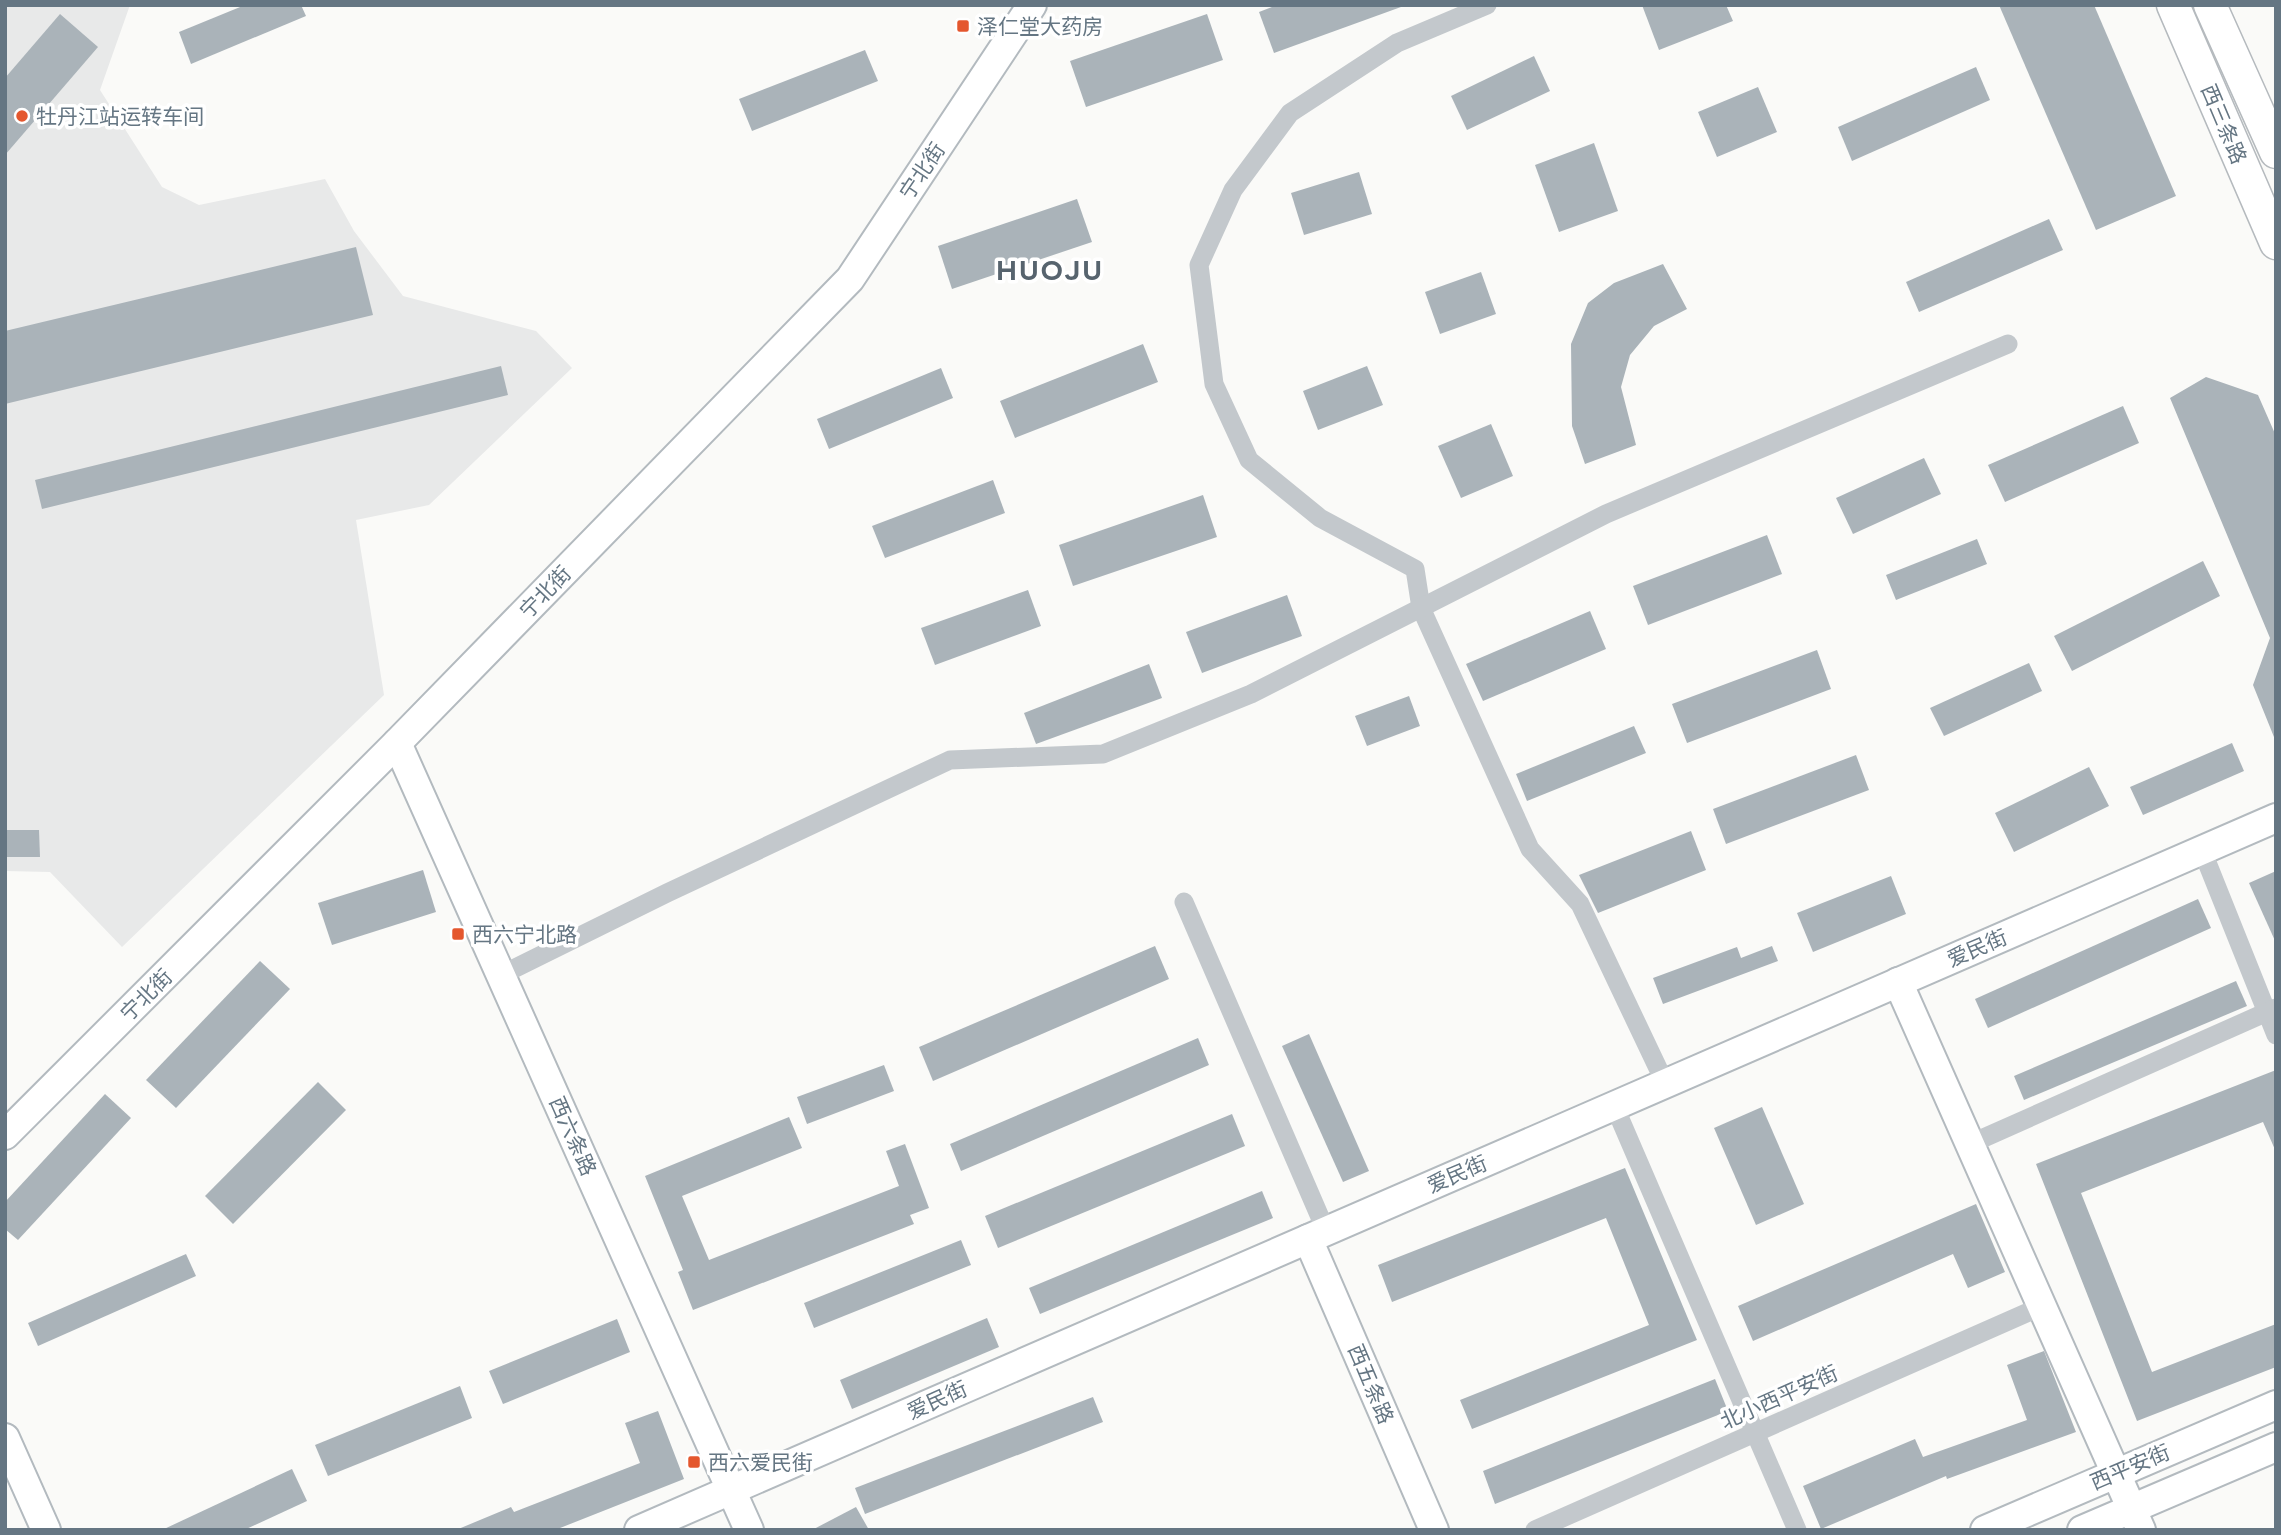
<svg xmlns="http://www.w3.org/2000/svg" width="2281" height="1535" font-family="Figtree,'Noto Sans SC',sans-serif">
<rect width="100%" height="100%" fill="#fafaf8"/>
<polygon fill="#e8e9e9" points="5,5 130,5 100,90 162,187 199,205 325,179 354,231 403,296 536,331 572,368 429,505 356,520 384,695 122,947 50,872 5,871"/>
<g fill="#aab3b9">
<polygon points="245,5 301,5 306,16 191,64 179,32"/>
<polygon points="1277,5 1401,5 1401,7 1274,53 1259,12"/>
<polygon points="1642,5 1726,5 1733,21 1659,50"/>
<polygon points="1999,5 2094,5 2176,196 2096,230"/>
<polygon points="60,14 98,47 5,155 5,78"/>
<polygon points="1207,14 1223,60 1086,107 1070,61"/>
<polygon points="865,50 878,81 752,131 739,99"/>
<polygon points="1534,56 1550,91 1467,130 1451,96"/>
<polygon points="1976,67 1990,100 1852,161 1838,127"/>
<polygon points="1758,87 1777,132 1717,157 1698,112"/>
<polygon points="1594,143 1618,211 1559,232 1535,165"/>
<polygon points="1359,172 1372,214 1304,235 1291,193"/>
<polygon points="1077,199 1092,242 952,289 938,246"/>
<polygon points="2049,219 2063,250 1919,312 1906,282"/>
<polygon points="356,247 373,315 5,404 5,331"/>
<polygon points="1663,264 1687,309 1654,326 1630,355 1621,387 1636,445 1585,464 1572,426 1571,344 1588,303 1614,283"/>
<polygon points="1481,272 1496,314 1440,334 1425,292"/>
<polygon points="1143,344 1158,382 1015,438 1000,401"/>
<polygon points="501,366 508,395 42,509 35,480"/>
<polygon points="1367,366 1383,405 1318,430 1303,391"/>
<polygon points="941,368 953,398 829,449 817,419"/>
<polygon points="2206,377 2258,395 2276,436 2276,742 2253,685 2270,638 2170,398"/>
<polygon points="2123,406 2139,443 2005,502 1988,465"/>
<polygon points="1491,424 1513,476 1461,498 1438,446"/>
<polygon points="1924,458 1941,494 1853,534 1836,498"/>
<polygon points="993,480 1005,513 885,558 872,526"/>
<polygon points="1203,495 1217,537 1073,586 1059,545"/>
<polygon points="1767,535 1782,574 1648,625 1633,586"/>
<polygon points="1977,539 1987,564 1896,600 1886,575"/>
<polygon points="2203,561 2220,596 2072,671 2054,636"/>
<polygon points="1028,590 1041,626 935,665 921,628"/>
<polygon points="1287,595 1302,636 1202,673 1186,632"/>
<polygon points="1590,611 1606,649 1483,701 1466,664"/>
<polygon points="1817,650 1831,689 1687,743 1672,704"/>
<polygon points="2029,663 2042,691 1944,736 1930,708"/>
<polygon points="1149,664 1162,698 1036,744 1024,713"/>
<polygon points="1409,696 1420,726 1367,746 1355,716"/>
<polygon points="1634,726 1646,753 1527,801 1516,774"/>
<polygon points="2232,743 2244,771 2143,815 2130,787"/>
<polygon points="1856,755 1869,790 1726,844 1713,809"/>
<polygon points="2089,767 2109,806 2014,852 1995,813"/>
<polygon points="5,830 39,830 40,857 5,857"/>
<polygon points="1691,831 1706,870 1598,913 1579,875"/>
<polygon points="423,870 436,912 332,945 318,903"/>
<polygon points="2276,871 2276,943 2249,883"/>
<polygon points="1891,876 1906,914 1813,952 1797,913"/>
<polygon points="2198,899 2211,928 1988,1028 1975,999"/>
<polygon points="1155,946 1169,979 933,1081 919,1047"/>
<polygon points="1772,946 1778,961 1663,1004 1653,978 1737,947 1741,958"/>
<polygon points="260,961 290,989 176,1108 146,1080"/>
<polygon points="2236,981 2247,1006 2024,1100 2014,1076"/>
<polygon points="1309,1034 1369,1171 1343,1182 1282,1046"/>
<polygon points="1198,1038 1209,1065 961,1171 950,1144"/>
<polygon points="884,1065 894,1091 807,1124 797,1097"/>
<polygon points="2276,1070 2276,1152 2263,1122 2081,1193 2152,1372 2276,1324 2276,1367 2137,1421 2036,1164"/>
<polygon points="318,1082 346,1110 233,1224 205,1196"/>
<polygon points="105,1094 131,1118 18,1240 5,1229 5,1202"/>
<polygon points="1762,1107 1804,1204 1756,1225 1714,1128"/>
<polygon points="1232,1114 1245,1146 998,1248 985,1216"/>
<polygon points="789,1117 802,1148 682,1196 709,1260 899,1186 886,1151 905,1144 929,1208 910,1215 914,1224 693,1310 678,1272 683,1270 645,1176"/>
<polygon points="1625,1168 1697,1340 1472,1429 1460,1400 1649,1325 1606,1218 1392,1302 1378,1265"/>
<polygon points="1262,1191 1273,1218 1040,1314 1029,1288"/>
<polygon points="1976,1204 2005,1272 1968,1288 1953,1254 1753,1341 1738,1306"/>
<polygon points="961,1240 971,1265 814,1328 804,1303"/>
<polygon points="186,1254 196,1276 38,1346 28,1323"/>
<polygon points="987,1318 999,1347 852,1409 840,1380"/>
<polygon points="617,1319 630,1352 503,1404 489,1371"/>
<polygon points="2044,1351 2076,1432 1947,1479 1946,1476 1821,1529 1803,1486 1915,1439 1923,1457 2027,1420 2007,1365"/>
<polygon points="1715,1379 1728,1411 1495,1504 1483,1471"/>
<polygon points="460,1386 472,1418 328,1476 315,1445"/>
<polygon points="1093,1397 1103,1422 865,1514 855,1488"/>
<polygon points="658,1411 684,1479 555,1530 456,1530 511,1507 514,1512 640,1463 625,1423"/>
<polygon points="292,1469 307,1501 244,1530 162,1530"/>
<polygon points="856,1507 869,1530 812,1530"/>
</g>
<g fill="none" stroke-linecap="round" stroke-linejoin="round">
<defs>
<g id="secondary">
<polyline points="397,743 749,1530"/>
<polyline points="1898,982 2141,1530"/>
<polyline points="5,1135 397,743 850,279 1032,5"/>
<polyline points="1308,1239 1434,1530"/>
<polyline points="5,1438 46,1530"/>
<polyline points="639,1530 2276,818"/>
<polyline points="1985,1530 2276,1405"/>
<polyline points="2082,1530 2276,1447"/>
</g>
<g id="primary">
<polyline points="2173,5 2276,243"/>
<polyline points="2210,5 2276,152"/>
</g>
</defs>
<use href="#secondary" stroke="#b3babf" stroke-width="32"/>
<use href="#primary" stroke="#b5babe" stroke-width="35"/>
<g stroke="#c3c8cc" stroke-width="19">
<polyline points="1487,5 1397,43 1290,113 1233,190 1199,265 1214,384 1249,460 1320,518 1415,569 1421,608 1530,849 1580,904 1665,1083"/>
<polyline points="2202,850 2276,1035"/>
<polyline points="1184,902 1326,1231"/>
<polyline points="501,975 667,893 950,760 1103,754 1251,694 1606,514 2008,344"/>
<polyline points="1614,1105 1797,1530"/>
<polyline points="1970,1144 2276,1008"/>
<polyline points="1535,1530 2042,1306"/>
</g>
<use href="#secondary" stroke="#fff" stroke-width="28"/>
<use href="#primary" stroke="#fff" stroke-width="32"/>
</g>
<g fill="#e4572e" stroke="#fff" stroke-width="2.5">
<rect x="956" y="19" width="14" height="14" rx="3.5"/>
<circle cx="22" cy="116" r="7"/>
<rect x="451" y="927" width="14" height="14" rx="3.5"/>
<rect x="687" y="1455" width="14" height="14" rx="3.5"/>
</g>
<g text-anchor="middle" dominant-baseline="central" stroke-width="7" stroke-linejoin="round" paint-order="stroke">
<g font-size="21" fill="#657683" stroke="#fff" text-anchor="start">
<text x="977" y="26">泽仁堂大药房</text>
<text x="36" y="116">牡丹江站运转车间</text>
<text x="472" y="934">西六宁北路</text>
<text x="708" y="1462">西六爱民街</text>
</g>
<g font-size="21" fill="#657683" stroke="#fff">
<text transform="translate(2224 124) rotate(67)">西三条路</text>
<text transform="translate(922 171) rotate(-56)">宁北街</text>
<text transform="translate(545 592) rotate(-46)">宁北街</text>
<text transform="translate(1977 948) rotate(-23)">爱民街</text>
<text transform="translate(146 995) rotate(-45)">宁北街</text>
<text transform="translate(573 1136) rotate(66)">西六条路</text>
<text transform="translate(1457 1174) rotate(-23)">爱民街</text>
<text transform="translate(1371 1384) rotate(67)">西五条路</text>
<text transform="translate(1779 1397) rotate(-24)">北小西平安街</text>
<text transform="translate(937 1400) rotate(-24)">爱民街</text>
<text transform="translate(2130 1467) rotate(-23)">西平安街</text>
</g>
<g font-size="28" font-weight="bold" letter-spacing="2" fill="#57646e" stroke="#fff">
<text x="1050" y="270">HUOJU</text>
</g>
</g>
<rect width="2281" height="1535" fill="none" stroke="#657683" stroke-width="14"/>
</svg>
